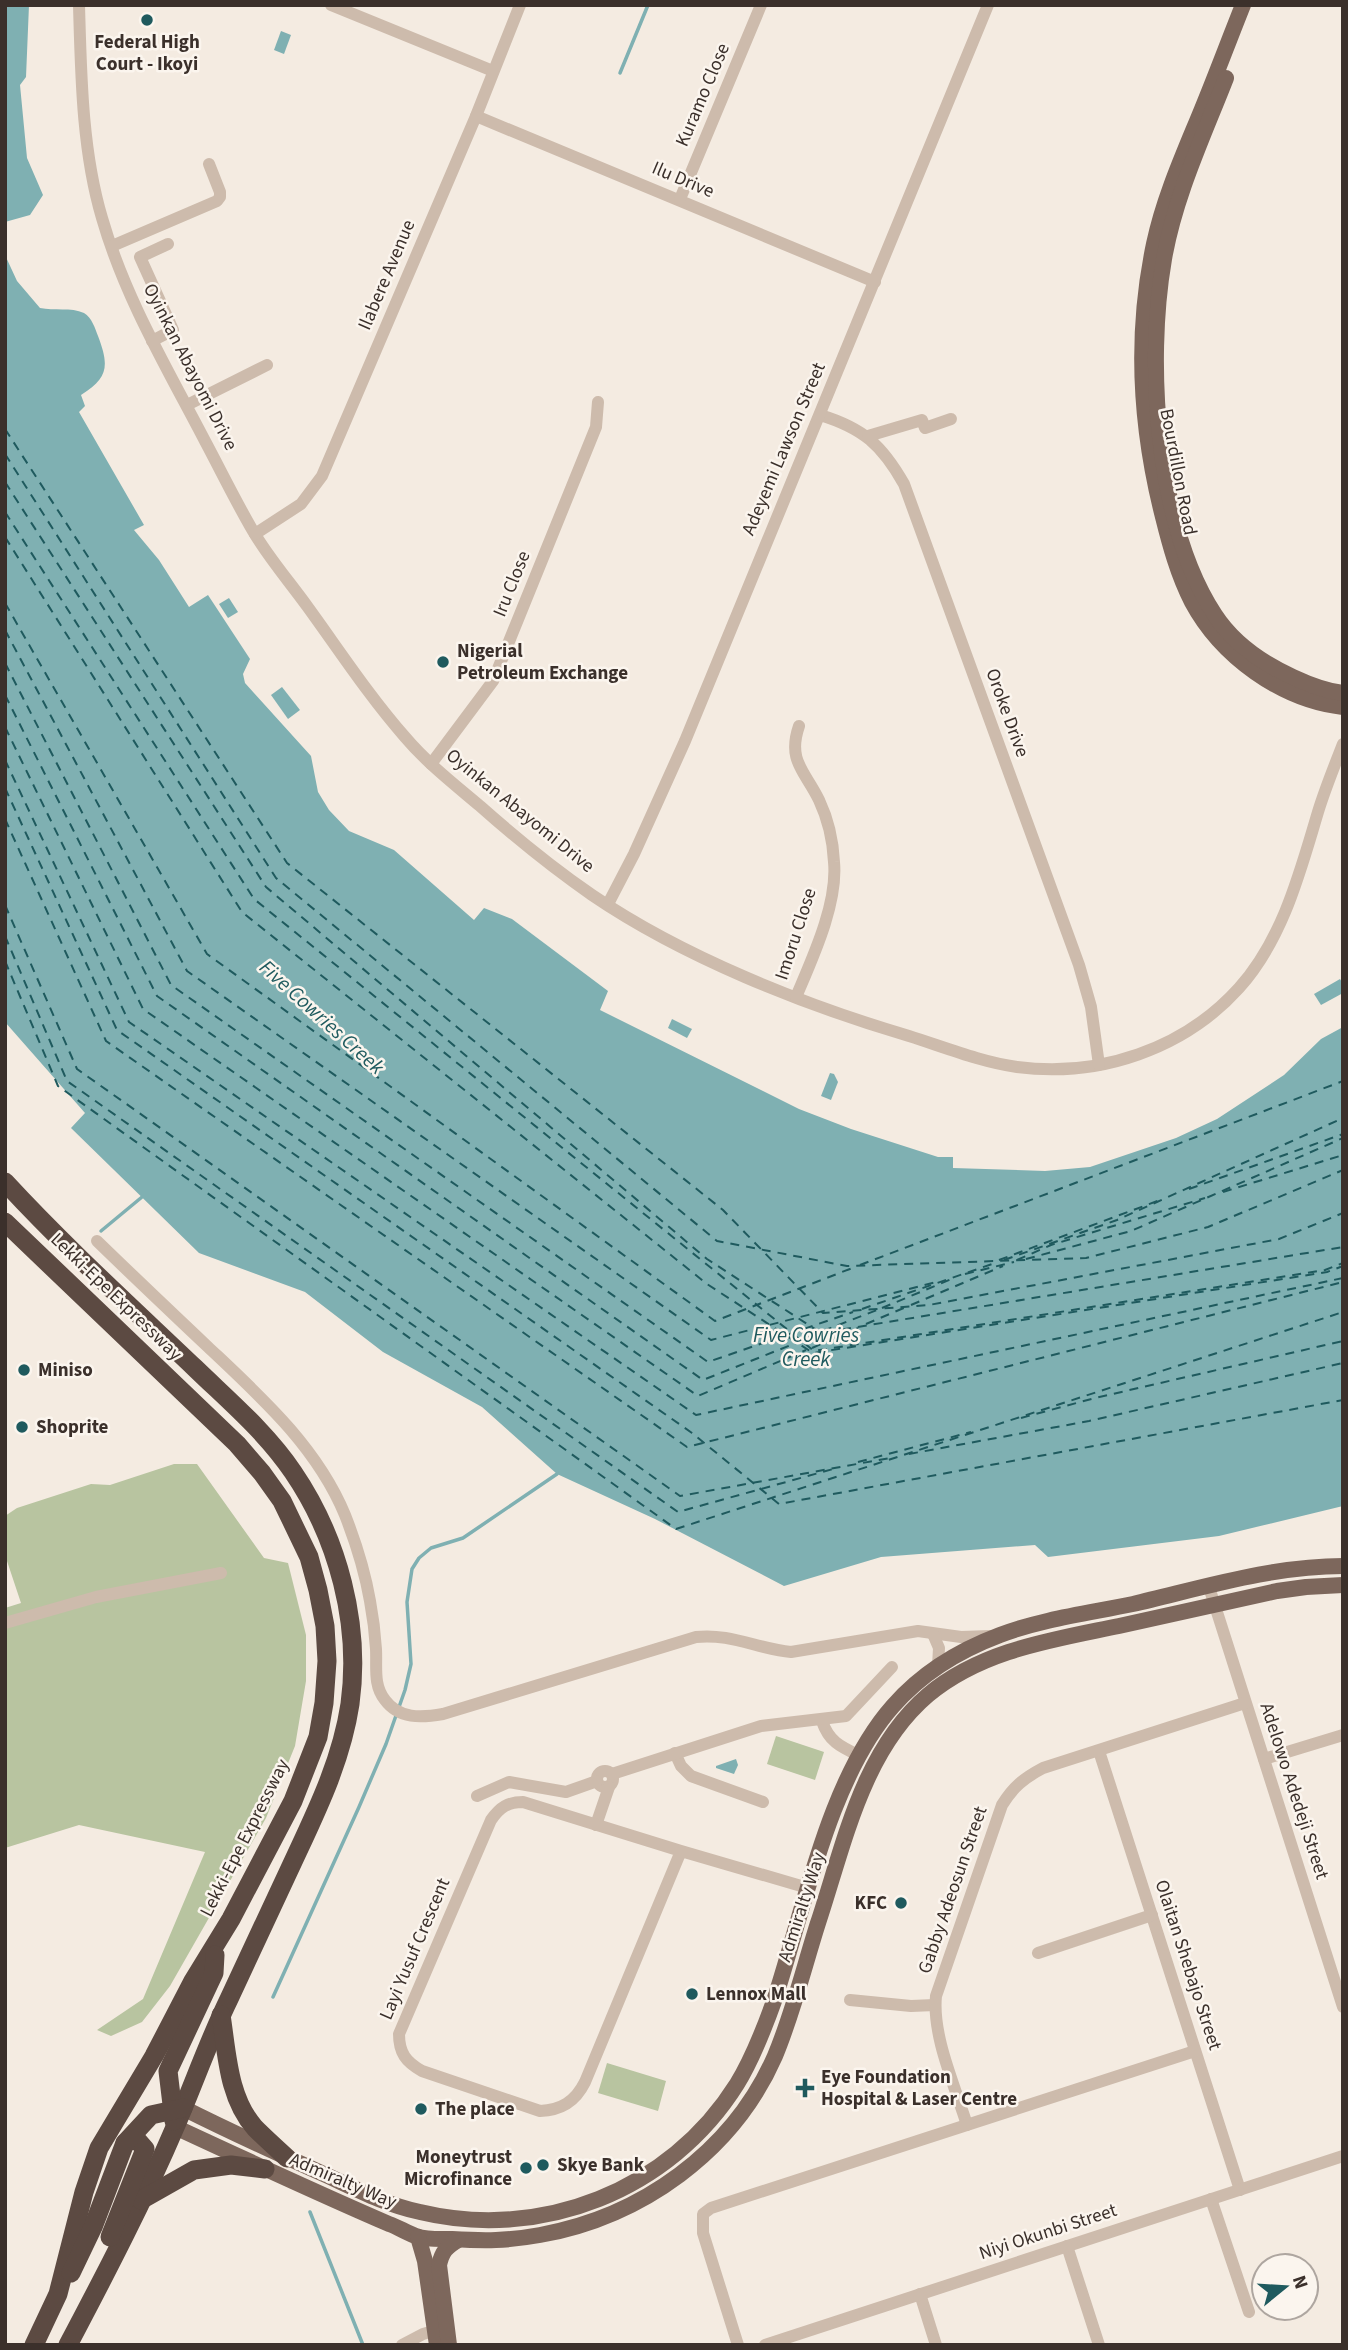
<svg xmlns="http://www.w3.org/2000/svg" width="1348" height="2350" font-family="'Source Sans 3',sans-serif">
<rect width="100%" height="100%" fill="#f4ebe1"/>
<g fill="#b8c4a0">
<polygon points="174,1464 197,1464 264,1558 288,1563 306,1635 306,1681 295,1746 266,1818 170,1986 142,2022 111,2036 97,2030 143,1999 205,1852 79,1825 5,1848 5,1608 21,1603 5,1555 5,1516 17,1508 91,1484 110,1485"/>
<polygon points="776,1736 824,1752 815,1780 767,1764"/>
<polygon points="607,2063 666,2081 658,2111 598,2093"/>
</g>
<g fill="#7fb0b2">
<polygon points="5,5 29,5 26,77 20,85 27,158 43,195 30,215 5,222"/>
<polygon points="281,31 291,35 284,54 274,50"/>
<path d="M5,255L17,281L40,308C54,311 71,307 84,313C92,318 95,328 98,336C109,365 109,378 81,395L85,406L79,412L144,525L134,530L159,560L189,607L208,595L250,659L243,674L245,683L311,756L318,792L329,810L349,831L394,850L474,920L484,908L512,919L608,991L600,1010L799,1109L851,1129L938,1157H953V1168L1045,1171L1090,1167L1176,1138L1217,1119L1284,1075L1321,1039L1343,1027V1506L1219,1536L1048,1557L1035,1545L881,1557L784,1586L655,1519L557,1474L482,1407L383,1352L305,1292L199,1253L71,1128L85,1113L5,1022Z"/>
<polygon points="229,598 238,612 228,618 219,604"/>
<polygon points="282,687 300,710 288,719 271,695"/>
<polygon points="1340,979 1343,984 1343,993 1321,1005 1314,994"/>
<polygon points="672,1019 692,1029 687,1038 668,1028"/>
<polygon points="830,1073 834,1074 838,1082 831,1100 821,1096"/>
<polygon points="736,1759 738,1765 734,1774 716,1768 716,1766"/>
</g>
<g fill="none" stroke-linecap="round" stroke-linejoin="round">
<g stroke="#7fb0b2" stroke-width="3.5">
<polyline points="620,73 648,5"/>
<polyline points="101,1231 142,1197"/>
<polyline points="273,1997 359,1807 386,1744 405,1690 411,1664 407,1602 412,1569 419,1558 431,1548 463,1538 557,1474"/>
<polyline points="310,2212 363,2345"/>
</g>
<g stroke="#1f5a5e" stroke-width="2" stroke-dasharray="9 7" stroke-linecap="butt">
<polyline points="5,429 287,863 723,1210 823,1313 929,1305 1279,1239 1343,1213"/>
<polyline points="5,454 276,878 717,1241 847,1266 1086,1258 1208,1227 1343,1170"/>
<polyline points="5,482 266,887 707,1259 821,1333 1343,1247"/>
<polyline points="5,512 254,899 814,1351 1325,1270 1343,1263"/>
<polyline points="5,537 242,912 707,1284 813,1353 1327,1272 1343,1266"/>
<polyline points="5,603 207,954 715,1321 855,1267"/>
<polyline points="5,630 187,971 711,1340 936,1282"/>
<polyline points="5,663 171,985 708,1362 853,1312"/>
<polyline points="5,695 157,996 703,1380 796,1343"/>
<polyline points="5,727 143,1009 698,1396 806,1350"/>
<polyline points="5,760 129,1022 696,1415 1343,1278"/>
<polyline points="5,788 117,1030 692,1433 779,1504 1343,1400"/>
<polyline points="5,819 106,1041 687,1447 1343,1282"/>
<polyline points="5,905 77,1069 680,1496 890,1458"/>
<polyline points="5,936 67,1081 678,1512 833,1469"/>
<polyline points="5,961 58,1086 676,1529 1343,1312"/>
<polyline points="1189,1189 1343,1134"/>
<polyline points="1223,1192 1343,1155"/>
<polyline points="1026,1259 1131,1231 1343,1138"/>
<polyline points="999,1260 1160,1200"/>
<polyline points="1004,1260 1117,1220 1343,1118"/>
<polyline points="1017,1260 1051,1245 1205,1198"/>
<polyline points="860,1265 1343,1081"/>
<polyline points="965,1274 1014,1262"/>
<polyline points="911,1305 1003,1266"/>
<polyline points="882,1308 954,1278"/>
<polyline points="862,1309 995,1263"/>
<polyline points="866,1324 906,1307"/>
<polyline points="823,1331 877,1310"/>
<polyline points="801,1341 818,1333"/>
<polyline points="812,1348 858,1328"/>
<polyline points="1021,1418 1095,1398 1343,1341"/>
<polyline points="909,1454 1089,1421 1343,1363"/>
<polyline points="858,1462 971,1432"/>
</g>
<g stroke="#cdbbac" stroke-width="12">
<path d="M79,5C81,75 82,151 102,218C125,298 167,368 205,441C221,471 236,502 253,531C268,557 289,581 307,606C339,650 369,696 405,737C427,763 454,784 480,806C516,838 553,868 592,895C683,957 804,1005 909,1036C944,1047 981,1062 1017,1067C1099,1078 1184,1049 1239,988C1283,939 1300,872 1318,812C1325,789 1334,767 1343,744"/>
<polyline points="331,5 493,71"/>
<polyline points="476,116 875,282"/>
<polyline points="680,199 761,5"/>
<polyline points="112,246 217,201 220,197 220,192 209,164"/>
<polyline points="152,341 173,330 140,257 168,244"/>
<polyline points="187,405 267,365"/>
<path d="M820,415C863,428 882,445 904,484L1079,965L1091,1007L1099,1065"/>
<polyline points="868,436 922,420 925,428 951,419"/>
<polyline points="255,534 301,504 322,476 476,116 520,5"/>
<polyline points="431,764 493,681 596,427 598,402"/>
<polyline points="608,904 634,854 685,741 988,5"/>
<path d="M796,997C812,959 838,904 834,862C833,841 828,819 819,800C805,771 787,761 799,726"/>
<path d="M97,1241C134,1277 171,1312 208,1347C261,1397 317,1447 345,1515C356,1543 365,1572 370,1601C373,1617 375,1633 376,1649C377,1667 373,1685 385,1700C399,1719 421,1718 443,1714L696,1637C730,1633 758,1649 791,1652L918,1631L961,1637L991,1636"/>
<polyline points="1209,1587 1343,2007"/>
<polyline points="5,1623 96,1597 221,1573"/>
<polyline points="933,1634 939,1648 938,1666"/>
<path d="M822,1721C829,1742 841,1747 860,1756"/>
<polyline points="1099,1751 1240,2190"/>
<polyline points="675,1753 681,1766 691,1776 763,1802"/>
<polyline points="1264,1759 1343,1735"/>
<circle cx="605" cy="1779" r="8"/>
<polyline points="612,1774 761,1726 846,1716 892,1667"/>
<polyline points="477,1796 509,1782 566,1792 597,1781"/>
<polyline points="596,1825 609,1787"/>
<path d="M681,1851L585,2082C575,2102 561,2110 540,2111L422,2071C406,2062 399,2053 399,2034L491,1820C500,1807 508,1802 523,1802L681,1851L808,1888"/>
<polyline points="1038,1953 1152,1915"/>
<polyline points="850,2000 911,2006 935,2005"/>
<path d="M967,2125C955,2086 932,2036 936,1996L1002,1805C1013,1787 1024,1778 1043,1768L1245,1703"/>
<polyline points="1211,2199 1249,2312"/>
<polyline points="1067,2246 1099,2345"/>
<polyline points="920,2294 936,2345"/>
<polyline points="402,2345 423,2334 444,2328"/>
<polyline points="738,2345 703,2233 703,2214 711,2208 1195,2051"/>
<polyline points="765,2345 1343,2156"/>
</g>
<g stroke="#7d675c" stroke-width="16">
<path d="M1243,5C1229,40 1216,75 1202,109C1184,153 1164,197 1154,244C1135,334 1140,427 1163,517C1170,545 1178,575 1192,602C1221,656 1281,700 1343,707"/>
<path d="M1226,78C1203,137 1175,196 1164,259C1146,363 1156,525 1215,615C1234,644 1262,663 1293,677C1308,684 1325,691 1343,693"/>
<path d="M183,2108C231,2132 279,2154 328,2176C358,2190 387,2205 420,2212C541,2241 670,2191 737,2084C753,2058 764,2029 774,2001C804,1910 829,1778 893,1706C921,1674 960,1650 1000,1635C1042,1619 1090,1613 1133,1604C1202,1588 1272,1566 1343,1566"/>
<path d="M175,2127C246,2160 317,2193 389,2224C398,2227 407,2233 416,2236C427,2240 441,2239 452,2239C485,2241 507,2241 540,2235C641,2217 733,2152 775,2056C793,2013 804,1967 818,1923C844,1845 862,1751 928,1695C982,1650 1052,1640 1119,1626C1171,1614 1224,1603 1277,1591L1306,1587L1343,1585"/>
<polyline points="418,2237 425,2261 437,2345"/>
<path d="M449,2345L439,2265C442,2252 446,2247 458,2240"/>
</g>
<g stroke="#5c4a42" stroke-width="19">
<path d="M5,1182C65,1247 131,1307 195,1368C229,1401 266,1432 293,1472C338,1538 361,1624 350,1704C342,1757 320,1804 298,1851C275,1901 252,1950 229,1999C209,2040 194,2083 176,2125C144,2200 106,2273 68,2345"/>
<polyline points="5,1222 237,1444 262,1473 282,1501 309,1557 318,1590 325,1626 327,1661 324,1703 318,1737 293,1801 231,1919 193,1981 154,2056 99,2148 84,2192 58,2294 34,2345"/>
<path d="M221,2015C227,2053 228,2098 255,2128C265,2138 276,2148 287,2158"/>
<polyline points="174,2121 168,2071 214,1973 215,1955"/>
<polyline points="141,2200 194,2170 231,2165 265,2169"/>
<polyline points="110,2237 145,2149 138,2141 132,2140 125,2143"/>
<polyline points="71,2273 93,2227 125,2143 151,2115 183,2108"/>
</g>
</g>
<g fill="#1f5a5e" stroke="#fbf5ee" stroke-width="2.5">
<circle cx="147" cy="20" r="7"/>
<circle cx="443" cy="662" r="7"/>
<circle cx="24" cy="1370" r="7"/>
<circle cx="22" cy="1427" r="7"/>
<circle cx="901" cy="1903" r="7"/>
<circle cx="692" cy="1994" r="7"/>
<path d="M801.5 2077.5h7v7h7v7h-7v7h-7v-7h-7v-7h7z"/>
<circle cx="421" cy="2109" r="7"/>
<circle cx="543" cy="2165" r="7"/>
<circle cx="526" cy="2168" r="7"/>
</g>
<g text-anchor="middle" dominant-baseline="central" stroke-width="5" stroke-linejoin="round" paint-order="stroke">
<g font-size="19" font-weight="bold" fill="#3b302b" stroke="#fbf5ee" text-anchor="start">
<text x="147" y="42" text-anchor="middle">Federal High<tspan x="147" dy="22">Court - Ikoyi</tspan></text>
<text x="457" y="651">Nigerial<tspan x="457" dy="22">Petroleum Exchange</tspan></text>
<text x="38" y="1370">Miniso</text>
<text x="36" y="1427">Shoprite</text>
<text x="887" y="1903" text-anchor="end">KFC</text>
<text x="706" y="1994">Lennox Mall</text>
<text x="821" y="2077">Eye Foundation<tspan x="821" dy="22">Hospital &amp; Laser Centre</tspan></text>
<text x="435" y="2109">The place</text>
<text x="512" y="2157" text-anchor="end">Moneytrust<tspan x="512" dy="22">Microfinance</tspan></text>
<text x="557" y="2165">Skye Bank</text>
</g>
<g font-size="19" fill="#3b302b" stroke="#fbf5ee">
<text transform="translate(703 95) rotate(-67)">Kuramo Close</text>
<text transform="translate(683 180) rotate(23)">Ilu Drive</text>
<text transform="translate(387 275) rotate(-67)">Ilabere Avenue</text>
<text transform="translate(190 367) rotate(63)">Oyinkan Abayomi Drive</text>
<text transform="translate(784 449) rotate(-67)">Adeyemi Lawson Street</text>
<text transform="translate(1178 472) rotate(79)">Bourdillon Road</text>
<text transform="translate(512 584) rotate(-68)">Iru Close</text>
<text transform="translate(1007 713) rotate(70)">Oroke Drive</text>
<text transform="translate(520 811) rotate(39)">Oyinkan Abayomi Drive</text>
<text transform="translate(796 934) rotate(-72)">Imoru Close</text>
<text transform="translate(116 1297) rotate(44)">Lekki-Epe Expressway</text>
<text transform="translate(1294 1791) rotate(72)">Adelowo Adedeji Street</text>
<text transform="translate(245 1838) rotate(-63)">Lekki-Epe Expressway</text>
<text transform="translate(953 1890) rotate(-71)">Gabby Adeosun Street</text>
<text transform="translate(802 1907) rotate(-72)">Admiralty Way</text>
<text transform="translate(415 1949) rotate(-67)">Layi Yusuf Crescent</text>
<text transform="translate(1188 1965) rotate(72)">Olaitan Shebajo Street</text>
<text transform="translate(343 2181) rotate(23)">Admiralty Way</text>
<text transform="translate(1048 2232) rotate(-18)">Niyi Okunbi Street</text>
</g>
<g font-size="21" font-style="italic" fill="#1f5a5e" stroke="#fbf5ee">
<text transform="translate(322 1017) rotate(42)">Five Cowries Creek</text>
<text x="806" y="1335">Five Cowries<tspan x="806" dy="24">Creek</tspan></text>
</g>
</g>
<rect width="1348" height="2350" fill="none" stroke="#3b302b" stroke-width="14"/>
<g transform="translate(1285 2287) rotate(72)"><circle r="33" fill="#fbf5ee" stroke="#aea6a0" stroke-width="2"/>
<path d="M0-5L12 26L0 18L-12 26Z" fill="#1f5a5e"/>
<text y="-10" font-size="19" font-weight="bold" text-anchor="middle" fill="#3b302b">N</text>
</g>
</svg>
